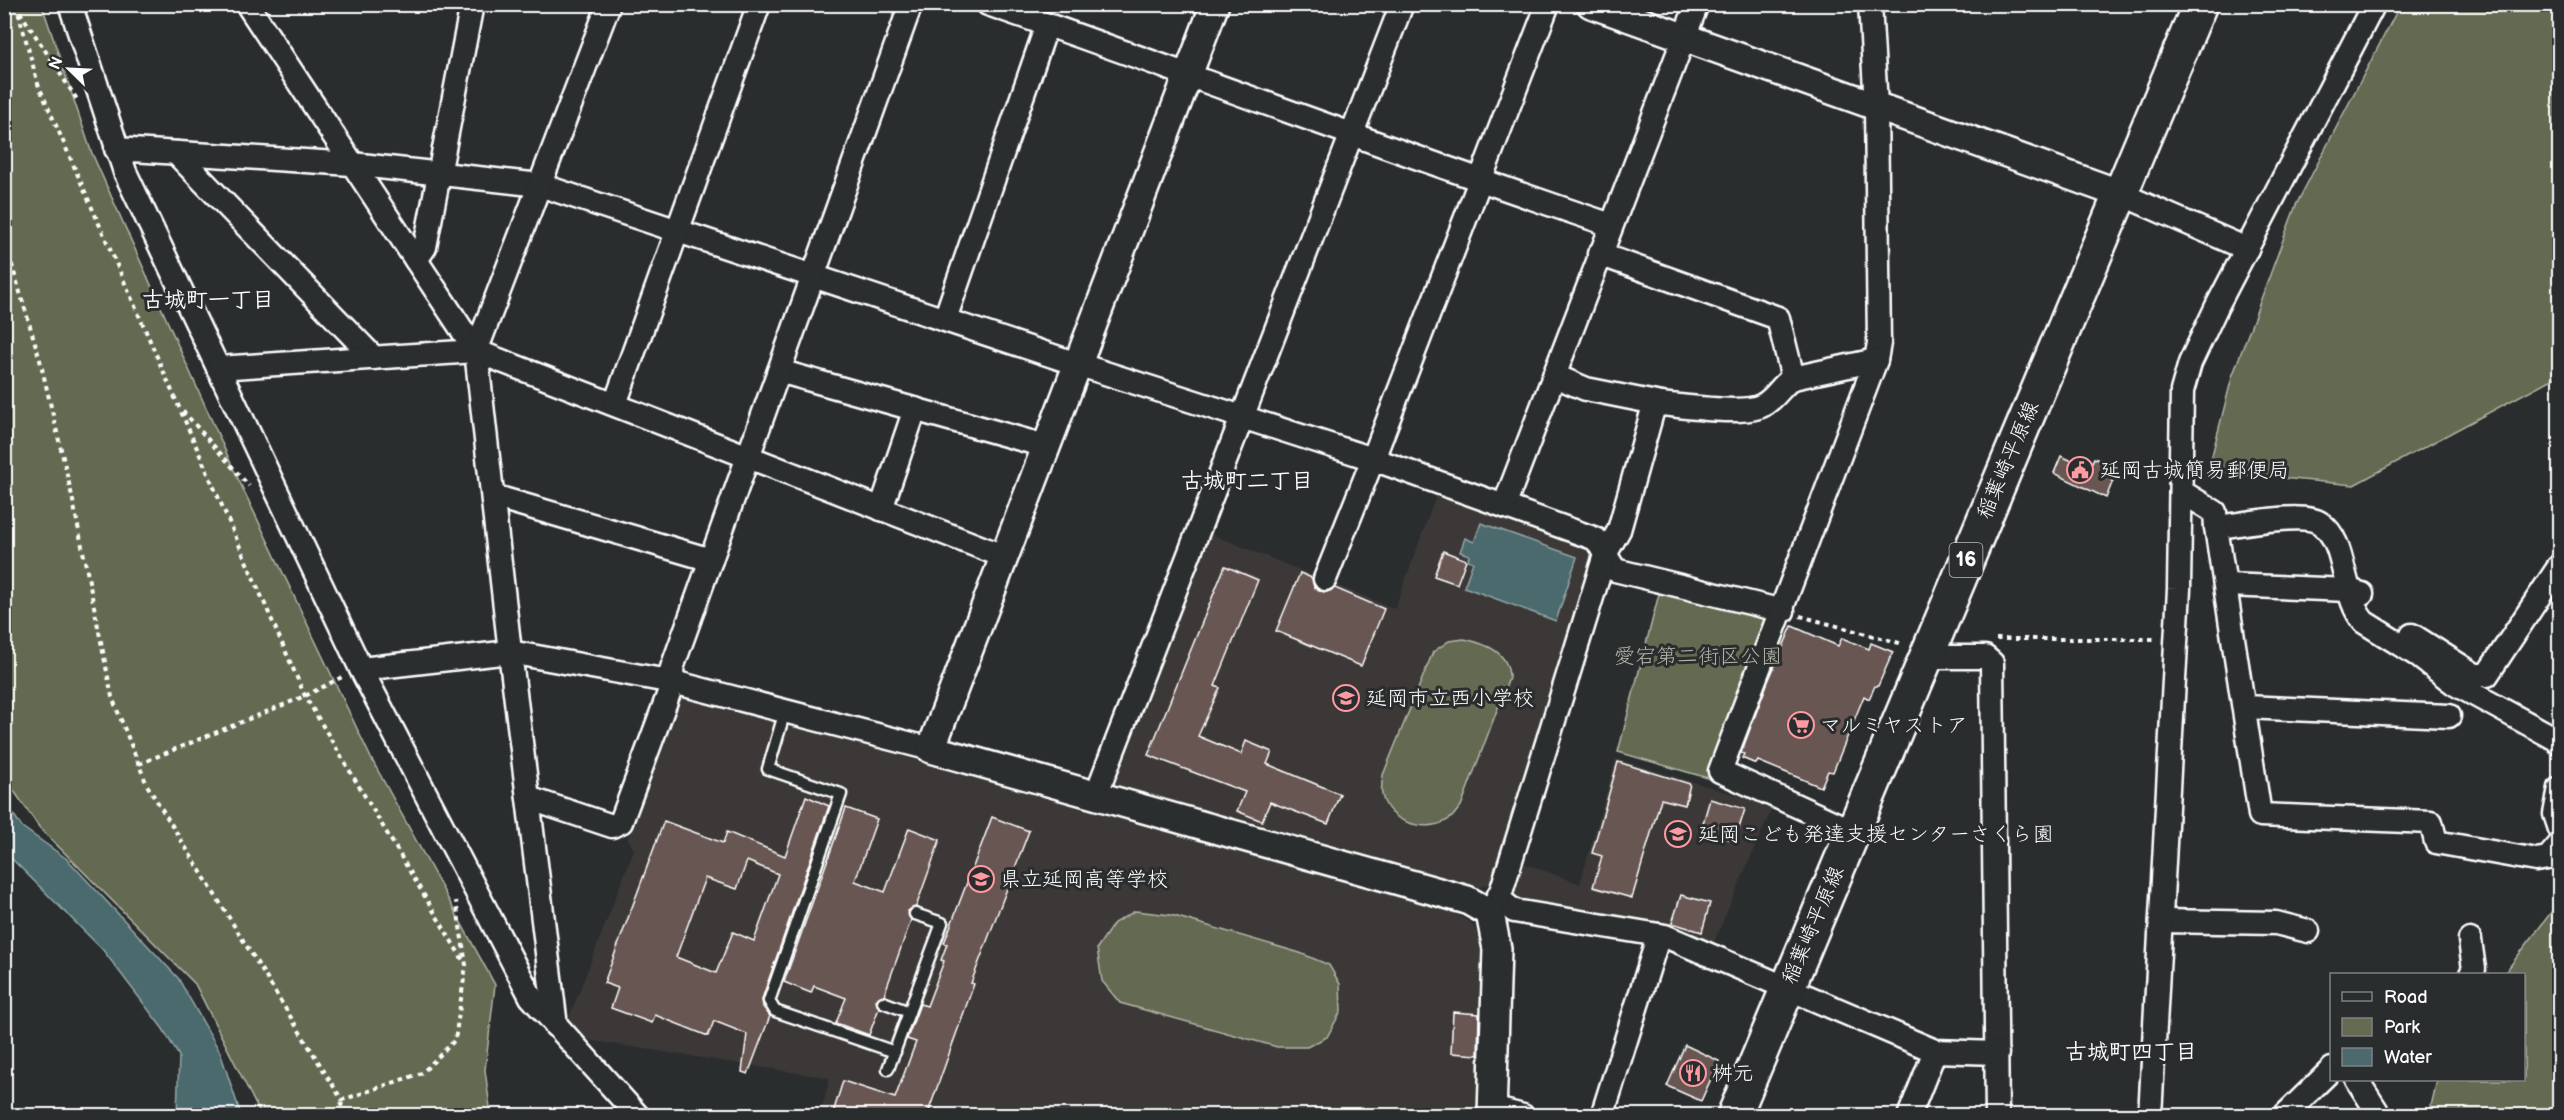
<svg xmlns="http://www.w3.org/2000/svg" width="2564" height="1120" font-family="'Balsamiq Sans','Klee One',sans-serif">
<rect width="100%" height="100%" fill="#2a2d2e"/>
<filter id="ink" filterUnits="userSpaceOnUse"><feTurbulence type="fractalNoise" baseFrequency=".0167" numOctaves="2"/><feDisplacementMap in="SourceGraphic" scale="12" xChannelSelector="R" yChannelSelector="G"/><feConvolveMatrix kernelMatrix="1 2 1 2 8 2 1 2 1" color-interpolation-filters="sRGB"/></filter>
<g filter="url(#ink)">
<g fill="#3d3939">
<polygon points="1436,496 1587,548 1590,557 1494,882 1476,888 1108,787 1208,533 1395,609"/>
<polygon points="681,694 1445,909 1470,922 1484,942 1481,1115 820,1115 830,1078 582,1039 568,1021 634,850 628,838"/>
<polygon points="1616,759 1773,806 1712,946 1523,902 1513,893 1520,862 1580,884"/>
</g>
<g fill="#646b51" stroke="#b2b5a8" stroke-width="1.5">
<polygon points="4,5 42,5 91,151 234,470 371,758 495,985 485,1070 491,1115 261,1115 195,984 39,827 5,778"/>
<polygon points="2400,5 2559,5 2559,375 2354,485 2208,471 2232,377 2296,205"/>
<polygon points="1660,590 1769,619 1708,778 1618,752"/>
<path d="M1464,639C1487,644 1509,652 1509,678L1461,806C1458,809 1455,814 1452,817C1430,835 1387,824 1382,794C1381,788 1382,781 1383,775L1433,652L1449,641Z"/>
<polygon points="2559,902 2559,1115 2429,1115 2437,1080 2524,1080 2524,974 2504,974"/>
<polygon points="1135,911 1171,915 1300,953 1329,965 1340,984 1341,1011 1327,1037 1307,1047 1277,1047 1120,1003 1102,981 1097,948 1114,923"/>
</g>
<g fill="#4c6a6e" stroke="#94a6a8" stroke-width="1.5">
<polygon points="1481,523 1577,557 1556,621 1464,587 1473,562 1468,560 1469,555 1460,552 1465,538 1474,542"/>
<polygon points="5,802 22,827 67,859 178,978 220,1052 241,1115 177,1115 179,1056 163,1029 103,950 5,852"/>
</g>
<g fill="#685652" stroke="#fff" stroke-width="1.5" fill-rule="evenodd">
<polygon points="2061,456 2079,464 2082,458 2092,462 2094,458 2118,468 2106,498 2054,473"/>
<polygon points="1443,551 1466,560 1457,584 1434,576"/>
<polygon points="1225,566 1258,580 1215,686 1220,688 1198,736 1241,754 1246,741 1272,752 1267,764 1340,794 1328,824 1270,802 1262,821 1237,811 1245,792 1148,755"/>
<polygon points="1300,573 1312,578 1314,587 1319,591 1327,592 1335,588 1384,609 1361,666 1276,631"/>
<polygon points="1792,626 1838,646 1842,638 1869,649 1871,643 1893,652 1878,686 1875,686 1869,699 1864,696 1833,772 1828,771 1821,787 1758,761 1756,764 1742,758 1744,754 1741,753 1767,684"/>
<polygon points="1618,762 1690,784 1685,805 1661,799 1632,898 1593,887 1602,856 1592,853"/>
<path d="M806,796L829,806L762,999L763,1007L770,1016L748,1074L742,1072L747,1034L714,1021L708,1036L655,1015L652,1023L611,1008L618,988L604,983L664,821L723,843L727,832L785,856ZM747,861L778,874L754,941L733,932L716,973L676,957L705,878L737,889Z"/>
<polygon points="1710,799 1745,809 1735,841 1701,830"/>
<polygon points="846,808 877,819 855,881 885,892 909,828 940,840 916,907 908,911 911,920 884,995 876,1000 879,1008 869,1035 836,1023 846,998 814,986 811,993 784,982"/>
<polygon points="992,817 1029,831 971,983 974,984 929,1110 937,1113 937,1116 832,1116 843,1081 895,1098 916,1042 907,1039 920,1004 927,1006 944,961 941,960 947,944 944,943"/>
<polygon points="1681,895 1710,903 1702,932 1672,923"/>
<polygon points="1453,1012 1479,1014 1478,1055 1451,1053"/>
<polygon points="1685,1045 1719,1061 1701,1101 1667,1086"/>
</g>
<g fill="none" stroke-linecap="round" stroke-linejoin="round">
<defs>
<g id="service">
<polyline points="785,711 768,769 841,794 769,1001 775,1011 895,1052"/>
<polyline points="883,1002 909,1012"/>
<polyline points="888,1069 942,923 915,914"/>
</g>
<g id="minor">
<polyline points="70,4 125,172 361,669 531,997 638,1116"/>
<polyline points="247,4 476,351 510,652 556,1026"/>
<path d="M988,4C1196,76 1402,155 1611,225"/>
<polyline points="116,149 352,164 540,185 1077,364 1373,459 1596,539 1615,570 1783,611"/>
<polyline points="176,153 374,358"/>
<polyline points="2121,194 2247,249"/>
<polyline points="1599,254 1778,318 1793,378"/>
<polyline points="416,260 425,247 472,4"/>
<polyline points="945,319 1047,25"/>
<polyline points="476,351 609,4"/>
<polyline points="218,368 476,351 1003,556"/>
<polyline points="779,371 1045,446"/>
<polyline points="1555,376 1586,389 1661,404"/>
<polyline points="615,404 759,4"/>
<path d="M2182,492L2215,512L2216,527C2239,525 2303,511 2320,523C2336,534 2340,554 2344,571C2349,589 2352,608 2364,622L2417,655L2455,684L2556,739L2560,744"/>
<polyline points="493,496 711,560"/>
<polyline points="1504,506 1697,4"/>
<polyline points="881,509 915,409"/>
<polyline points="2216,527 2260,815 2431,822 2436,842 2536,860 2548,858 2560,844"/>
<polyline points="1325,579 1373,459 1548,4"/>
<polyline points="2226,585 2349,590 2362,594"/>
<polyline points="2412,635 2475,675 2487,675 2560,565"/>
<polyline points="1925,657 1985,657 1992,663 1997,1116"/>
<polyline points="361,669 510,652 673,682 931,749"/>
<polyline points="2245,707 2449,716"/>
<polyline points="2560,788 2555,814 2560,829"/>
<polyline points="1096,795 1402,4"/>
<polyline points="528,798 612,826 621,822 673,682 672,668 911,4"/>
<polyline points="1852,831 1720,771 1876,360 1879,343 1876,106 1870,4"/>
<polyline points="1498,898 1514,911 1665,936 1935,1051 1997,1053"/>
<path d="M1490,913L1502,889L1605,555L1619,530L1653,409L1661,404C1684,406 1745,416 1763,405C1776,398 1781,385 1793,378L1876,360"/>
<polyline points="2161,921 2276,923 2308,931"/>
<polyline points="2470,940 2474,969 2471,974"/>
<polyline points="2357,1080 2380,1116"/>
<polyline points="1492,1108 1523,1116"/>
<polyline points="1602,1116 1659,935"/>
<polyline points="1909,1116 1935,1051"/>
<polyline points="2150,1116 2179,589 2182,391 2190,363 2217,306 2374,4"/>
<polyline points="2284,1116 2332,1069"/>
</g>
<g id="tertiary">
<polyline points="1215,4 931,749 1467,900 1490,913 1497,949 1492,1116"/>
<polyline points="1591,4 2121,194"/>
</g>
<polyline id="primary" points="1734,1116 2200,4"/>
</defs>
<use href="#service" stroke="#fff" stroke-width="15"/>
<use href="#minor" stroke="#fff" stroke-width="27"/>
<use href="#tertiary" stroke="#fff" stroke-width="32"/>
<use href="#primary" stroke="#fff" stroke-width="38"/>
<g stroke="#fff" stroke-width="4" stroke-dasharray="4.5 4.5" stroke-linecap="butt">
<polyline points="16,4 38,84 305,696 464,962"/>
<polyline points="20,12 78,101"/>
<polyline points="4,238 40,360 72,496 112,697 147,785 342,1100 422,1073 455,1040 466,965 456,901"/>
<polyline points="183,411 249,486"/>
<polyline points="1800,616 1903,644"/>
<polyline points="1996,639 2157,639"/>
<polyline points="139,764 305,696 342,677"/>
<polyline points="340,1116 342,1100"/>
</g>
<use href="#service" stroke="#2a2d2e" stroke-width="10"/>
<use href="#minor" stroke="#2a2d2e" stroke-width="22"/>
<use href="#tertiary" stroke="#2a2d2e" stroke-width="27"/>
<use href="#primary" stroke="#2a2d2e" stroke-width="33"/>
</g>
</g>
<defs>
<symbol id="civic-ring" viewBox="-11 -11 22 22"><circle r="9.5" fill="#2a2d2e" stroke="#ff9aa2" stroke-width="1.5"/><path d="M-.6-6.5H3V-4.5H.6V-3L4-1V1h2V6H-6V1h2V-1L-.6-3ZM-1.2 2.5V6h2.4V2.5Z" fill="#ff9aa2"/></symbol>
<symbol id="school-ring" viewBox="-11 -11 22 22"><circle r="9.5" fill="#2a2d2e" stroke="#ff9aa2" stroke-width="1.5"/><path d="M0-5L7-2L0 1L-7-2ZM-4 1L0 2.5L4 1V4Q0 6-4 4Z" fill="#ff9aa2"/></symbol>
<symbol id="supermarket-ring" viewBox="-11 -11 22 22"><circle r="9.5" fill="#2a2d2e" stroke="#ff9aa2" stroke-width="1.5"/><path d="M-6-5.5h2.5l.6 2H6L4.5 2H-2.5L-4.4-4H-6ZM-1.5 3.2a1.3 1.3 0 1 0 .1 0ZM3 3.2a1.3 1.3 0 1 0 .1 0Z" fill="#ff9aa2"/></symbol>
<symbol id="restaurant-ring" viewBox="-11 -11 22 22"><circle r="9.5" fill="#2a2d2e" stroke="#ff9aa2" stroke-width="1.5"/><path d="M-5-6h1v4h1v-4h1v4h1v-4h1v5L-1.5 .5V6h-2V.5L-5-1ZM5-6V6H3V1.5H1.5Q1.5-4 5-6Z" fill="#ff9aa2"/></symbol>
</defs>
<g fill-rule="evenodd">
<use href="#civic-ring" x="2065" y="455" width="30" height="30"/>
<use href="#school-ring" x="1331" y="683" width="30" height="30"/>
<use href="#supermarket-ring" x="1786" y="710" width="30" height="30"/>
<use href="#school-ring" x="1663" y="819" width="30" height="30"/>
<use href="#school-ring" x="966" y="864" width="30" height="30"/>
<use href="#restaurant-ring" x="1678" y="1058" width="30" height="30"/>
</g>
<g text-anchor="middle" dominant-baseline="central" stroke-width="6" stroke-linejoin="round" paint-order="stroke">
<rect fill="#2a2d2e" stroke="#bfc0c0" stroke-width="1.5" x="1949.5" y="543" width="33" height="34" rx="4.5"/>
<g font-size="20" font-weight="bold" fill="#fff">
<text x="1966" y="560">16</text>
</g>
<g font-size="21" fill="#fff" stroke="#2a2d2e">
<text transform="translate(2008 460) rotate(-67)">稲葉崎平原線</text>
<text transform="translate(1813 925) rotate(-67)">稲葉崎平原線</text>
</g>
<g font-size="21" fill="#fff" stroke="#2a2d2e" text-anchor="start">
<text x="2100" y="470">延岡古城簡易郵便局</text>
<text x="1366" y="698">延岡市立西小学校</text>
<text x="1820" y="725">マルミヤストア</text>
<text x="1698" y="834">延岡こども発達支援センターさくら園</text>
<text x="1000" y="879">県立延岡高等学校</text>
<text x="1712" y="1073">桝元</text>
</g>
<g font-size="21" fill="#b2b5a8" stroke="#2a2d2e">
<text x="1698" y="656">愛宕第二街区公園</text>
</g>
<g font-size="22" font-weight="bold" fill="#fff" stroke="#2a2d2e">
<text x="208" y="300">古城町一丁目</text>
<text x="1247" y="481">古城町二丁目</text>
<text x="2131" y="1052">古城町四丁目</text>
</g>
</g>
<rect width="2564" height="1120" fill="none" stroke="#2a2d2e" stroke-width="24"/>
<rect x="12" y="12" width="2540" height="1096" fill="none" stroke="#fff" stroke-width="2" filter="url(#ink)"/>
<rect x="2330" y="973" width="195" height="108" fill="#2a2d2e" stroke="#7f8182" stroke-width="1.5"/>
<rect x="2342" y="992" width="30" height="9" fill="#2a2d2e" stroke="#7f8182" stroke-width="1.5"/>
<text x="2384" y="1003" font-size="18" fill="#ffffff">Road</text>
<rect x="2342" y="1018" width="30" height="18" fill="#646b51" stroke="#7f8182" stroke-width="1.5"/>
<text x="2384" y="1033" font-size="18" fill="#ffffff">Park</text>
<rect x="2342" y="1048" width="30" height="18" fill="#4c6a6e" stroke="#7f8182" stroke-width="1.5"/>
<text x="2384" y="1063" font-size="18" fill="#ffffff">Water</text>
<g transform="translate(69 69) rotate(294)" stroke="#2a2d2e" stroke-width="4.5" paint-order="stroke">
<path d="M0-4.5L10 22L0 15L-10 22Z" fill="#ffffff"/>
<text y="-9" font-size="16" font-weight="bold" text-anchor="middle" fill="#ffffff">N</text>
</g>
</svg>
